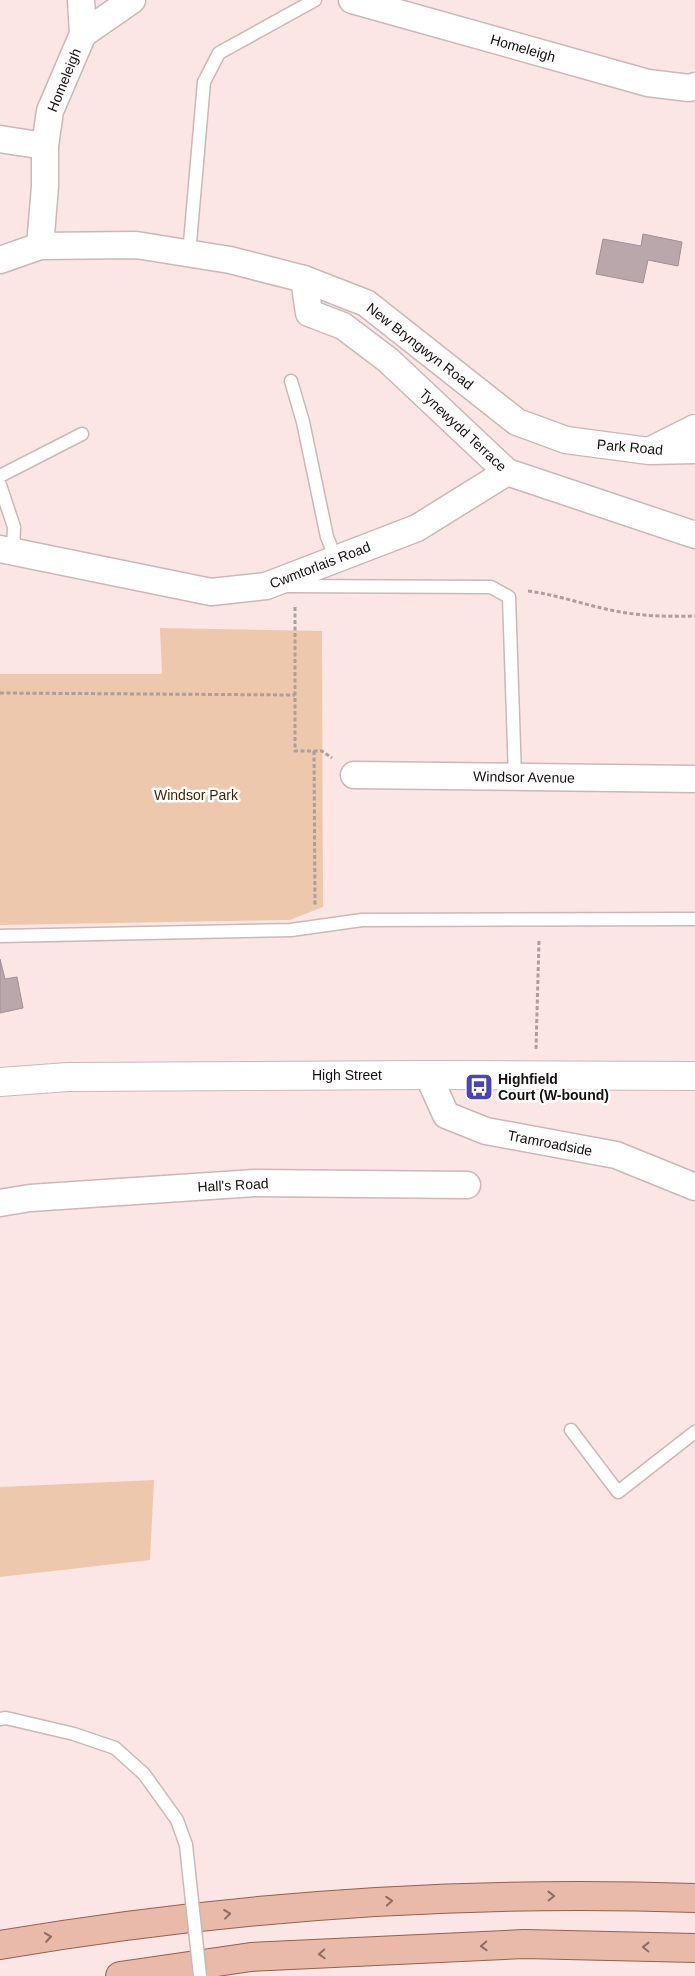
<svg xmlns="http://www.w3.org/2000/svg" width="695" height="1976" font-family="Helvetica,sans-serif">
<rect width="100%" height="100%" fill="#fbe6e5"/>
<g fill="#eec8ac">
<polygon points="160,628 322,631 323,907 290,920 0,925 0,674 162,674"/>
<polygon points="154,1480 150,1560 0,1577 0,1487"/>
</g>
<g fill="#baa7ac" stroke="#a28f94">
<polygon points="643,234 682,242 678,266 648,260 643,283 596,274 603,239 641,246"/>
<polygon points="0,959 5,979 17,977 23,1008 0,1013"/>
</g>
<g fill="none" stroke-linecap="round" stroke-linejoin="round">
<defs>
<g id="lane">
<polyline points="189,254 204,82 219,53 315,0"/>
<polyline points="291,381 303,422 327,537 336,559"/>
<polyline points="0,476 82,434"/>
<polyline points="0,485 14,527 13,551"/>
<polyline points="286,586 491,587 509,597 515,777"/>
<polyline points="0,936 291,930 362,920 695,919"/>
<polyline points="571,1430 618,1492 695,1432"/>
<polyline points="0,1719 6,1718 74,1734 115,1748 144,1774 177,1820 186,1845"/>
</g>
<g id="street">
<polyline points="81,0 83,34"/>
<polyline points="352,0 648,83 689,88 695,86"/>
<polyline points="0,139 45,146"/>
<polyline points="40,246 45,186 45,146 50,111 83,34 132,0"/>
<polyline points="0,260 40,246 136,245 230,260 304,279 366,303 517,422 566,440 649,451 695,450"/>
<polyline points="304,279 309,313 343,326 388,360 507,472 695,535"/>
<polyline points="655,448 695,428"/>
<polyline points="0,549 211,592 266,586 417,528 507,472"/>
<polyline points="354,775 695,779"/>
<polyline points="428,1075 446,1115 486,1131 616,1155 695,1187"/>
<polyline points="0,1203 30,1198 255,1183 467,1185"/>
</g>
<polyline id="secondary" points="0,1082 68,1077 428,1075 695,1076"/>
<g id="primary">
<path d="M0,1945C230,1906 462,1890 695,1898"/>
<polyline points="120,1976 251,1957 524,1944 695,1948"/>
</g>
</defs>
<use href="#lane" stroke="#ccb7b7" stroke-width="15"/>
<use href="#street" stroke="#ccb7b7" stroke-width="29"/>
<use href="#secondary" stroke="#ccb7b7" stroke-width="30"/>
<use href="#primary" stroke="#965f4e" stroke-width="30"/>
<g stroke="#ad9d9c" stroke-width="3" stroke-dasharray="4 2.5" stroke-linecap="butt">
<path d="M528,591C558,595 585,605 615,611C641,616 668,617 695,616"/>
<polyline points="295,607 295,751 322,751 332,758"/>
<polyline points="0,693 295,695"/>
<polyline points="314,751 315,906"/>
<polyline points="536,1049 539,940"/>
</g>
<use href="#lane" stroke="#fff" stroke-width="12"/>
<use href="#street" stroke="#fff" stroke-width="26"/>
<use href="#secondary" stroke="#fff" stroke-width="28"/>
<use href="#primary" stroke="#e9b9a9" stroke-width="28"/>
<defs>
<polyline id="lane-bridge" points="186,1845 200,1976"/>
</defs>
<use href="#lane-bridge" stroke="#ccb7b7" stroke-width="15" stroke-linecap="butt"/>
<use href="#lane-bridge" stroke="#fff" stroke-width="12"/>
</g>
<defs><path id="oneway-chevron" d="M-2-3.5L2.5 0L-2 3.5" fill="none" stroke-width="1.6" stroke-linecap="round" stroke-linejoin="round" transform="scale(1.25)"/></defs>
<g stroke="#8a6d64">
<use href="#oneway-chevron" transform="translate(551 1896) rotate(-1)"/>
<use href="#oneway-chevron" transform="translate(389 1901) rotate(-4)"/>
<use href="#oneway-chevron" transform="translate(227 1914) rotate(-6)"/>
<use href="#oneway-chevron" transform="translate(48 1937) rotate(-9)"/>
<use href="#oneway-chevron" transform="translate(484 1946) rotate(177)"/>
<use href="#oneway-chevron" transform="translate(646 1947) rotate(-179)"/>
<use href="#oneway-chevron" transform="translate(322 1954) rotate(177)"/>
</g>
<defs>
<symbol id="bus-square" viewBox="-11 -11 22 22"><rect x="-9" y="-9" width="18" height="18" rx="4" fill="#4a43ba" stroke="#fff"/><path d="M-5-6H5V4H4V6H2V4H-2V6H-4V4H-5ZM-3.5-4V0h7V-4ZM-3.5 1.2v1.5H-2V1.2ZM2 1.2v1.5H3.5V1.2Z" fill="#fff"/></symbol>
</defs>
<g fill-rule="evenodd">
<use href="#bus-square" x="463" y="1071" width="32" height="32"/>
</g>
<g text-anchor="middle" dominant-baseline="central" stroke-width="5" stroke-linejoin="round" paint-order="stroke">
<g font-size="14" fill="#171010" stroke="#fff">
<text transform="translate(523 48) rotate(16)">Homeleigh</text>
<text transform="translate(64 80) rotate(-68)">Homeleigh</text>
<text transform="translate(420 346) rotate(38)">New Bryngwyn Road</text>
<text transform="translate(463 430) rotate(43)">Tynewydd Terrace</text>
<text transform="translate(630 447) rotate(5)">Park Road</text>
<text transform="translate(320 565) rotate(-21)">Cwmtorlais Road</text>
<text transform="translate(524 777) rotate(1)">Windsor Avenue</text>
<text x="347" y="1075">High Street</text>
<text transform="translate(550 1143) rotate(11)">Tramroadside</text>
<text transform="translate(233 1185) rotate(-3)">Hall's Road</text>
</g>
<g font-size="14" fill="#421f00" stroke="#fff">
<text x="196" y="795">Windsor Park</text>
</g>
<g font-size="14" font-weight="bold" fill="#171010" stroke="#fff" text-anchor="start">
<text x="498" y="1079">Highfield<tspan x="498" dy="16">Court (W-bound)</tspan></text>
</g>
</g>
</svg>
